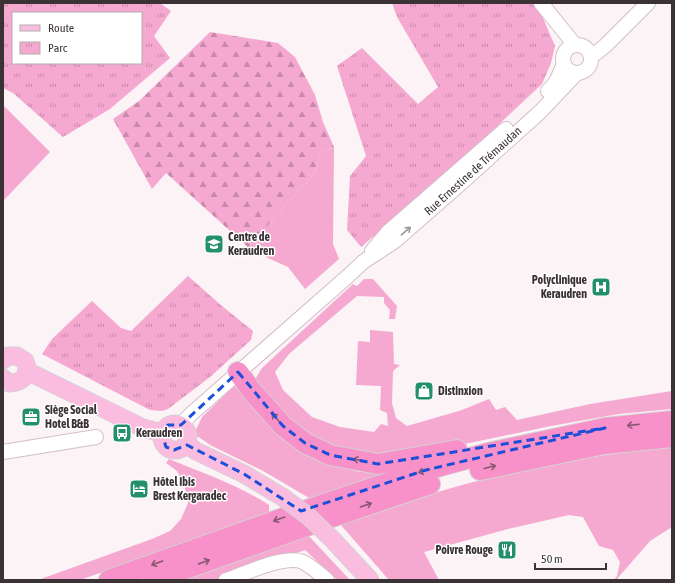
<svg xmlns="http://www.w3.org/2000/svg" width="675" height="583" font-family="'Asap Condensed',sans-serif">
<defs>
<pattern id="forest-firs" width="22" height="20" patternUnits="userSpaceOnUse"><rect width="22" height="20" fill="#f5a8d0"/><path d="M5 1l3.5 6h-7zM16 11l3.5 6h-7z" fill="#c889aa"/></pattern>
<pattern id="park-tufts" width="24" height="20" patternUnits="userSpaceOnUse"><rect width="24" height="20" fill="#f5a8d0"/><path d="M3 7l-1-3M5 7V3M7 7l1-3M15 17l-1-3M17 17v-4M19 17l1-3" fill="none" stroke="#c889aa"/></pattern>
</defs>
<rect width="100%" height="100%" fill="#fcf3f7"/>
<g fill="#f5a8d0">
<polygon points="3,105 50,152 3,201"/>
<polygon points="334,147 333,244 339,259 305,289 288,267 270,259 249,248 279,212 315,173 320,153"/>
<polygon points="364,279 373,279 397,306 395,319 389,319 390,310 384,303 384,297 357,296 289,354 275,372 283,390 312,417 340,427 374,432 381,424 388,426 387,413 380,410 381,386 356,385 358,341 370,342 370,330 393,332 394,364 400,365 393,371 392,403 396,418 407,426 462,410 489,399 496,410 505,407 517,420 590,404 672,391 672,409 619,414 551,426 460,445 376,458 341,453 303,434 254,381 262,368 353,284 357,286"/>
<polygon points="237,383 265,421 287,441 320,462 360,472 390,467 393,472 309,498 265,472 212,446 194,434 202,417"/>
<path d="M672,446V527L650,541L616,580H614L617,576L620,562L613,550L599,546L583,517L569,515L508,529L424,552L439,580H389L340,524C405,501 472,480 540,466C584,457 628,452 672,446Z"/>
<path d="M169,459C203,473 238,485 269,505V513L80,580H38L152,539L170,531L181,519L188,503L184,484L177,471L166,463Z"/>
<polygon points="307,534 350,580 337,580 305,550 222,580 182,580"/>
</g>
<polygon fill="url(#forest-firs)" points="210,32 278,43 295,57 315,95 323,122 334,147 320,153 315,173 279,212 249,248 166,173 152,189 113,119 139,101"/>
<g fill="url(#park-tufts)" fill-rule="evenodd">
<path d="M3,3H160L171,11L154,36L170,58L110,109L63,137L13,93L3,88ZM13,13H141V63H13Z"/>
<polygon points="392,3 533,3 539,9 555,46 551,63 542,84 447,173 361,247 347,230 350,176 366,156 337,66 362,48 418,104 438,87 397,17"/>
<polygon points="188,276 222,306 253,331 251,340 210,377 168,409 162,411 150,410 42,354 52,339 92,301 121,328 131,331"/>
</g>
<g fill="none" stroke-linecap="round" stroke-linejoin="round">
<defs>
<g id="minor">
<polyline points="541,3 575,45"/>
<circle cx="577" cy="59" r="14"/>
<polyline points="591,57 605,46 648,3"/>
<polyline points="548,91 556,82 564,64"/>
<polyline points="372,251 388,232 506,129"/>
<polyline points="181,425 190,415 347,277 363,262 395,241 459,185 540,112 577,73"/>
<polyline points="3,452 96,437"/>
<path d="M226,580C244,574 286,554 303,562C311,566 320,574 327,580"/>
</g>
<g id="major">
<path d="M3,360L8,356H17L25,361C31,375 22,383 9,383L3,378"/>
<polyline points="27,371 143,428 162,433"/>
<circle cx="175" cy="437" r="13"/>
<polyline points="186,444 196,451 244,474 284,498"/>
<polyline points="332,539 370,580"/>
</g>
<g id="highway">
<polyline points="238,372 251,390 283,426 305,443 330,455 378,464 457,450"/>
<polyline points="480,470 604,444 672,437"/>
<polyline points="109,580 286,517 426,470 488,453 605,428 672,421"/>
<polyline points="154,580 329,518 430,484"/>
</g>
</defs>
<use href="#minor" stroke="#d4bec9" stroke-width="16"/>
<use href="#major" stroke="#d4d2d3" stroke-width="19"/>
<use href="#highway" stroke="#d4d2d3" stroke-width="22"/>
<use href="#minor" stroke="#fff" stroke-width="14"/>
<use href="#major" stroke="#fbbddf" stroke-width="17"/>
<use href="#highway" stroke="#f891c9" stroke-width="20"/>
<defs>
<polyline id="major-bridge" points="284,498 308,516 332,539"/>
</defs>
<use href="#major-bridge" stroke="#d4d2d3" stroke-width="19" stroke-linecap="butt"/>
<use href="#major-bridge" stroke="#fbbddf" stroke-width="17"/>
</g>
<defs><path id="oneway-shaft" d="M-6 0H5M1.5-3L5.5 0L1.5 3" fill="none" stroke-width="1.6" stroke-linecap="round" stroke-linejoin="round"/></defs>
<use stroke="#9d989a" href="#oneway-shaft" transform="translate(406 231) rotate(-41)"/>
<g stroke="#875871">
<use href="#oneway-shaft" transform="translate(276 418) rotate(-132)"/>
<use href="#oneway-shaft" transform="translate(633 425) rotate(174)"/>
<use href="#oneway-shaft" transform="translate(359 460) rotate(-171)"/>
<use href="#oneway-shaft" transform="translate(490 467) rotate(-14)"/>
<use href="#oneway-shaft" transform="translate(424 471) rotate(163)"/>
<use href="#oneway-shaft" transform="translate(366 505) rotate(-19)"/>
<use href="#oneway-shaft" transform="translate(279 519) rotate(160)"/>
<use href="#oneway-shaft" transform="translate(204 562) rotate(-20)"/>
<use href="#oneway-shaft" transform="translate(157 563) rotate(160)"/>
</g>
<path fill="none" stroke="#1d4ed8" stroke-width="3" stroke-dasharray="8 5" stroke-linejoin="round" d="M238,372L283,426L305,443L330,455L378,464L605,428L426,470L301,511L244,474L187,445L174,450L166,447L162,433L168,425H181Z"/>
<defs>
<symbol id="university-square" viewBox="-11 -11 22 22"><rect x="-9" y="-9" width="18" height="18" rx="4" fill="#248f6d" stroke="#fff"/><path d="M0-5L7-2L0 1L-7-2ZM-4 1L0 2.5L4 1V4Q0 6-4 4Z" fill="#fff"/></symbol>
<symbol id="hospital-square" viewBox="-11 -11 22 22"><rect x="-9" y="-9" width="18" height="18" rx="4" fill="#248f6d" stroke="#fff"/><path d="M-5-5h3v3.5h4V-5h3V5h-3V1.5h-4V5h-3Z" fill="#fff"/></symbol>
<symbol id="shop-square" viewBox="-11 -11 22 22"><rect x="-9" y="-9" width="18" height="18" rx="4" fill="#248f6d" stroke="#fff"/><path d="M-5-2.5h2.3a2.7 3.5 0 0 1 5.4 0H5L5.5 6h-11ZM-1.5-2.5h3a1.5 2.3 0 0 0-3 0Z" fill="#fff"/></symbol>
<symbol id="office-square" viewBox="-11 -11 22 22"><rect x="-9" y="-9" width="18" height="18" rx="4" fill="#248f6d" stroke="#fff"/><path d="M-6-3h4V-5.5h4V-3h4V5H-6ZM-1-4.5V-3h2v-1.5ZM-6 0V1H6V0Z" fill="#fff"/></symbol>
<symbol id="bus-square" viewBox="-11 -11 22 22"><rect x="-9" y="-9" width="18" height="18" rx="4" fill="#248f6d" stroke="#fff"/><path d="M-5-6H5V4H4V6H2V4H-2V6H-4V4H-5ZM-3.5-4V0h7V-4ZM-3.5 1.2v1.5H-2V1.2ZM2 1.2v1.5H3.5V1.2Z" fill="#fff"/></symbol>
<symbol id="hotel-square" viewBox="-11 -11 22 22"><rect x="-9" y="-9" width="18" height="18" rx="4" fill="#248f6d" stroke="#fff"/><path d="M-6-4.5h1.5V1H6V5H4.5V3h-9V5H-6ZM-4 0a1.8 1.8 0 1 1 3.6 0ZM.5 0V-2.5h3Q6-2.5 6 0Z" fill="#fff"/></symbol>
<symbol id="restaurant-square" viewBox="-11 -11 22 22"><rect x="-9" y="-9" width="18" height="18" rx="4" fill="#248f6d" stroke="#fff"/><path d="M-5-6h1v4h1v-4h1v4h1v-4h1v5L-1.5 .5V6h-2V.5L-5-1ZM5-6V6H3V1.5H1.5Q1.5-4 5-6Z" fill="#fff"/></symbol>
</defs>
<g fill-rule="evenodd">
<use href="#university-square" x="203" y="233" width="22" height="22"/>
<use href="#hospital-square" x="590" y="276" width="22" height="22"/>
<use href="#shop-square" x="413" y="380" width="22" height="22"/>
<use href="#office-square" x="20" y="406" width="22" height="22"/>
<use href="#bus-square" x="111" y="422" width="22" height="22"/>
<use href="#hotel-square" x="128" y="478" width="22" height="22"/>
<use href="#restaurant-square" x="496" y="539" width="22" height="22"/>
</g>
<g text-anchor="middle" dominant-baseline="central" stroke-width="3" stroke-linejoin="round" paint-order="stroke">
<g font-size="12" fill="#3b3236" stroke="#fff">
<text transform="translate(473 171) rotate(-42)">Rue Ernestine de Trémaudan</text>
</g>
<g font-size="12" font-weight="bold" fill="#3b3236" stroke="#fff" text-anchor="start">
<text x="228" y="237">Centre de<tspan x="228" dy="14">Keraudren</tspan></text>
<text x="587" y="280" text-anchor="end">Polyclinique<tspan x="587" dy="14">Keraudren</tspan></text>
<text x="438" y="391">Distinxion</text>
<text x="45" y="410">Siège Social<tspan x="45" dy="14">Hotel B&amp;B</tspan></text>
<text x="136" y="433">Keraudren</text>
<text x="153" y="482">Hôtel Ibis<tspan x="153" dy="14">Brest Kergaradec</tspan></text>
<text x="493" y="550" text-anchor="end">Poivre Rouge</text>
</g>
</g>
<rect width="675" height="583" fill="none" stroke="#3b3236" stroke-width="8"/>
<rect x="12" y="12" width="130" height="52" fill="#ffffff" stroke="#b1adaf"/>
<rect x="20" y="25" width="20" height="6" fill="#fbbddf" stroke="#b1adaf"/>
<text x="48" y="32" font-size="12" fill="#3b3236">Route</text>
<rect x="20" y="42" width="20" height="12" fill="url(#park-tufts)" stroke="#b1adaf"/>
<text x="48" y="52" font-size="12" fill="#3b3236">Parc</text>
<path d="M535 563v6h71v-6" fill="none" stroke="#3b3236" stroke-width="2"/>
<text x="541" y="563" font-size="12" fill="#3b3236" stroke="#ffffff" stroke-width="3" paint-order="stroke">50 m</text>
</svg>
